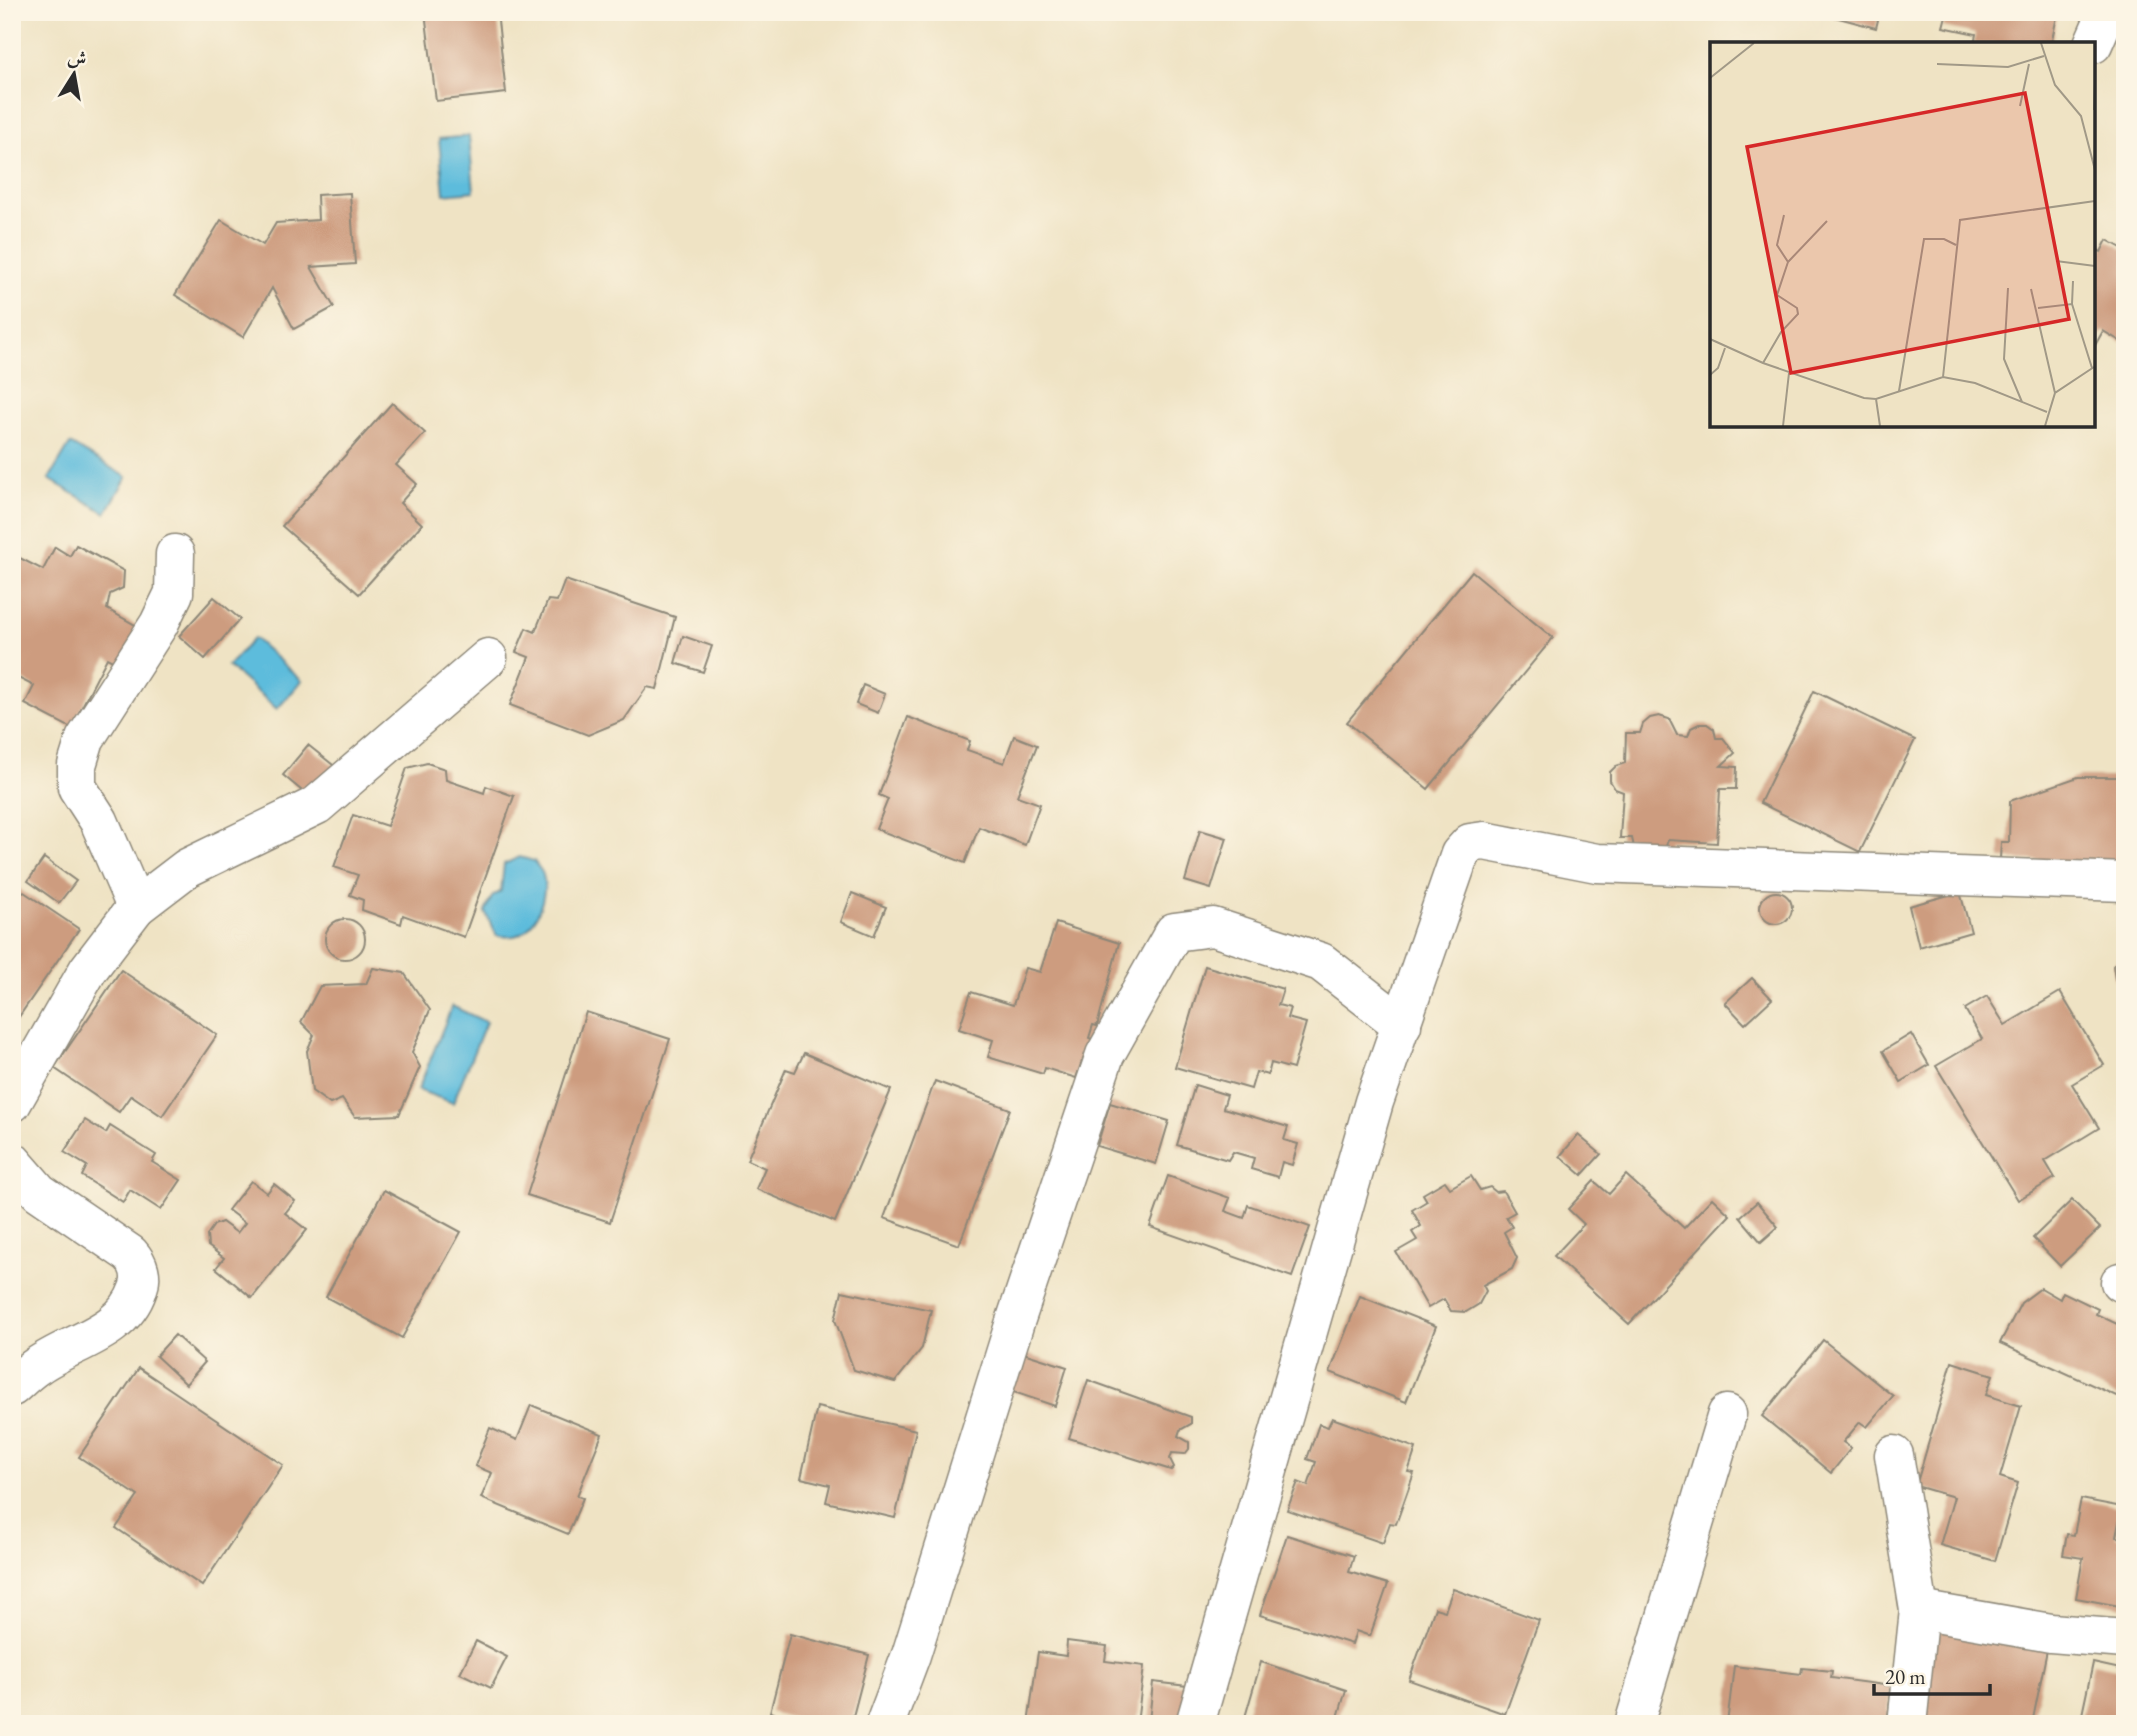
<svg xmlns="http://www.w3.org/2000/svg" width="2137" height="1736" font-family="'EB Garamond',Amiri,serif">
<rect width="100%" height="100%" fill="#fcf5e5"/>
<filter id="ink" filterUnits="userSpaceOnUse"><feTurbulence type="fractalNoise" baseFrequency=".0143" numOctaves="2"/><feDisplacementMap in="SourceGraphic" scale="14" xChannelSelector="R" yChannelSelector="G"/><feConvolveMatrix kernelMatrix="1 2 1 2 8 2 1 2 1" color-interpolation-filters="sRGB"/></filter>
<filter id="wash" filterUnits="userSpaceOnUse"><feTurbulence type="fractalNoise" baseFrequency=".00686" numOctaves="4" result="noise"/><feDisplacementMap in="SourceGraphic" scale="28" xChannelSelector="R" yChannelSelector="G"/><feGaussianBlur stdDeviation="1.57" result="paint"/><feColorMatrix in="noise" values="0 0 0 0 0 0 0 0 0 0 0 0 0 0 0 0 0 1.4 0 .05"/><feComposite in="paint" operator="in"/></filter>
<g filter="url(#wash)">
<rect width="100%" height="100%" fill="#efe3c4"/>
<g fill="#5dbcdc" stroke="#447484" stroke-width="2">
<polygon points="469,136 474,191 444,194 439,139"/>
<polygon points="70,444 127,477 106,513 49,479"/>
<polygon points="254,638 302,681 277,709 228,666"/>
<path d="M520,857L534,861C536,865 542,870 543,875C549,894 535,932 514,936C509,937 502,936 497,936L485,912L492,897L501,891L504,864Z"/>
<polygon points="452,1006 486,1022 453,1103 418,1090"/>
</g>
<g id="blocks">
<g fill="#cd9c7f">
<polygon points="425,12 497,12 506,93 436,101"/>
<polygon points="1836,12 1880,12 1876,28 1835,17"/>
<polygon points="1947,12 2058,12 2051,44 1974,44 1976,34 1943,27"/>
<polygon points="350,193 355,264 311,267 334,307 294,329 272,288 243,337 175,295 221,220 263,245 276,223 318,220 317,195"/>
<polygon points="2107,240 2125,250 2125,344 2103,331 2093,349 2093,248 2101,252"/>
<polygon points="392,403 425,433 396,465 417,484 400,503 422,524 359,594 282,526"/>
<polygon points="76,545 124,571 123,588 110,594 107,609 142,629 122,666 107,658 71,728 25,704 34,686 12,675 12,554 43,570 55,547 70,556"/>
<polygon points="1472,571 1553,638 1428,789 1347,722"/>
<polygon points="565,580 675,617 657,689 647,687 624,720 588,735 510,705 529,657 516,652 526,628 535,632 548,600 557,601"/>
<polygon points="214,597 240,619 205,659 179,636"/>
<polygon points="683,636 712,646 703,672 675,663"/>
<polygon points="863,685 885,694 878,713 856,704"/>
<polygon points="1814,691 1915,740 1860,852 1760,803"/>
<polygon points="1659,716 1669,719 1677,735 1688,736 1691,728 1699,724 1707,724 1714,729 1716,738 1723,738 1735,753 1721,766 1737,767 1736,789 1720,789 1717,843 1668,840 1665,849 1634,847 1632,838 1620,838 1623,792 1615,789 1610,781 1610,772 1616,766 1625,763 1626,733 1640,733 1643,724 1650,718"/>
<polygon points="908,717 970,741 967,750 1004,763 1014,736 1037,745 1017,796 1040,804 1025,845 979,827 965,863 876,829 888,799 879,795"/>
<polygon points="308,745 338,769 313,800 283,775"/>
<polygon points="427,763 445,769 446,780 484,793 486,786 514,796 464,937 403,915 401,924 362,910 363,900 350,895 358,875 334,867 353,815 387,826 407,768"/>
<polygon points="2078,777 2125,777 2125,864 2000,859 2001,842 2009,842 2010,801"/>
<polygon points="1200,830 1227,838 1211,889 1185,881"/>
<polygon points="44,858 76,881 59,903 28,881"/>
<polygon points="12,884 79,929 12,1027"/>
<polygon points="1960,892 1971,932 1919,947 1909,906"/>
<circle cx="1776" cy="908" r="16"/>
<polygon points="852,893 886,907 874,936 841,922"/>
<circle cx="345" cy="939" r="20"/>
<polygon points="1056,923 1119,943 1097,1026 1093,1025 1089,1038 1097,1041 1090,1064 1082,1061 1076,1078 1045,1068 1043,1074 988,1057 993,1040 959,1029 971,992 1013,1005 1025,968 1040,972"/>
<polygon points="2125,951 2125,986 2115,979 2113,966"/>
<polygon points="1205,966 1283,989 1278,1005 1290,1008 1287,1018 1306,1023 1293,1069 1271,1063 1268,1075 1256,1072 1251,1089 1175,1067"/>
<polygon points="373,968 404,973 430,1010 412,1052 420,1067 399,1115 355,1117 342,1099 330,1104 312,1091 307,1051 314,1035 301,1022 320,986 366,984"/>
<polygon points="121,970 217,1035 162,1116 131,1095 119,1112 54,1068"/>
<polygon points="1752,978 1772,999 1745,1024 1725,1003"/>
<polygon points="2060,992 2104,1065 2072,1084 2099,1128 2045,1161 2055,1178 2018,1200 1936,1066 1982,1039 1965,1009 1987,996 2005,1025"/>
<polygon points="586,1012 670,1039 610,1222 527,1195"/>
<polygon points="1911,1034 1929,1065 1901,1082 1883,1051"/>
<polygon points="804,1053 891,1090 835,1222 756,1189 765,1168 747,1160 786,1069 795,1072"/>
<polygon points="935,1081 1010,1109 959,1245 884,1218"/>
<polygon points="1195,1085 1227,1095 1223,1108 1288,1127 1284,1140 1298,1144 1292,1165 1282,1162 1278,1177 1251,1169 1254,1158 1233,1152 1228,1160 1177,1145"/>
<polygon points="1110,1103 1169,1121 1156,1164 1097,1146"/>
<polygon points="85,1120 106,1133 110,1126 156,1155 152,1162 181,1180 161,1210 130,1190 123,1202 82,1176 87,1166 64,1152"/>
<polygon points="1578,1135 1601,1154 1582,1175 1560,1156"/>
<polygon points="1626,1175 1684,1228 1712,1198 1730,1215 1629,1324 1554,1256 1584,1224 1568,1209 1594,1181 1609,1194"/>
<polygon points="1168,1176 1230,1198 1225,1211 1244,1218 1248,1205 1310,1227 1292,1277 1150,1227"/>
<polygon points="1471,1176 1480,1190 1490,1187 1496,1192 1503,1191 1515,1212 1506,1217 1512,1227 1504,1232 1517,1258 1512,1269 1483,1285 1486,1291 1479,1304 1466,1312 1451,1311 1444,1299 1428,1308 1396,1252 1417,1240 1412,1232 1421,1226 1412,1210 1427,1201 1423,1194 1445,1181 1450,1188"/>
<polygon points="251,1181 267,1193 274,1184 295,1201 285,1213 307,1230 252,1298 216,1268 224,1258 208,1246 207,1235 214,1225 222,1222 237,1233 245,1223 228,1210"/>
<polygon points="384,1190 461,1232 402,1338 326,1297"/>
<polygon points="2072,1200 2100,1228 2060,1266 2033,1238"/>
<polygon points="1757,1202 1778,1227 1761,1242 1740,1217"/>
<polygon points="2041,1288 2060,1299 2063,1292 2098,1309 2096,1314 2121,1326 2125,1318 2125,1400 2000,1343 2021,1303"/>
<polygon points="842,1291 931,1310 922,1348 895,1382 854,1370 835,1320"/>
<polygon points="1360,1296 1436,1326 1406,1402 1330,1372"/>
<polygon points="175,1335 205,1362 186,1384 156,1356"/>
<polygon points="1823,1340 1893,1396 1867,1427 1860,1422 1843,1442 1851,1448 1831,1473 1762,1416"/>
<polygon points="1017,1351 1067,1367 1055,1406 1005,1389"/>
<polygon points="1952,1362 1993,1375 1986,1395 2021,1406 2000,1477 2018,1483 1995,1561 1940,1545 1954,1497 1916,1486"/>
<polygon points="139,1368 283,1465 202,1586 116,1528 138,1496 79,1457"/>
<polygon points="1088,1380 1191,1417 1191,1424 1180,1430 1178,1436 1189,1442 1189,1449 1185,1454 1172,1453 1170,1459 1174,1467 1171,1470 1069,1438"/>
<polygon points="531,1405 602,1434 577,1496 583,1498 568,1534 481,1498 492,1473 475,1466 490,1428 517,1440"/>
<polygon points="817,1407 916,1430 895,1518 826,1502 830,1485 801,1478"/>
<polygon points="1332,1418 1416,1448 1408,1472 1414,1473 1396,1524 1390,1523 1383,1543 1287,1510 1298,1482 1308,1486 1316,1462 1307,1459 1319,1424 1328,1427"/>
<polygon points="2081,1499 2122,1507 2116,1537 2125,1539 2125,1607 2076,1598 2083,1558 2063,1555 2067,1534 2074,1535"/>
<polygon points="1287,1535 1354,1556 1349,1572 1388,1584 1370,1636 1356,1631 1352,1644 1260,1615"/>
<polygon points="1453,1589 1539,1620 1505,1714 1409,1680 1435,1608 1445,1611"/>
<polygon points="1940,1623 2048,1645 2032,1724 1919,1724 1933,1632 1938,1633"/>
<polygon points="790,1634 869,1655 851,1724 816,1724 770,1712"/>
<polygon points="476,1641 507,1657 491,1688 460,1673"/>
<polygon points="1067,1641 1107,1646 1105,1661 1144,1666 1137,1724 1028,1724 1038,1652 1066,1656"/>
<polygon points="1261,1662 1346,1690 1336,1724 1243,1724"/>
<polygon points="2093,1663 2125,1670 2125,1724 2080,1724"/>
<polygon points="1734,1666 1801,1674 1802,1668 1832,1671 1831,1678 1892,1686 1887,1724 1727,1724"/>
<polygon points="1153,1682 1187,1686 1183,1724 1149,1722"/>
</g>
</g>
</g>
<g filter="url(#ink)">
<use href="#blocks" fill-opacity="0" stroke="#8d8778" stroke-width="2"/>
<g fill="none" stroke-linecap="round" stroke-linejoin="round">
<defs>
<g id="street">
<polyline points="2093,44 2107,12"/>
<polyline points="136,907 187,868 317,805 488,658"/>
<polyline points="12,1103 88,970 136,907 99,821 77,787 77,765 85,739 159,624 174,593 175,554"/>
<path d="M12,1161L39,1192L130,1254C139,1264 143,1276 138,1289C123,1334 72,1341 37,1366C28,1372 20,1380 12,1387"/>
<polyline points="2120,1282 2125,1284"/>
<polyline points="1894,1455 1919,1610 1907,1724"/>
<polyline points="1919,1610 2051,1633 2125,1639"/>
<polyline points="885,1724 911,1655 1015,1322 1105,1055 1174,932 1213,927 1321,962 1402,1025"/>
<polyline points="1195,1724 1374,1102 1460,854 1470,843 1484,841 1597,863 2125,882"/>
<polyline points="1634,1724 1727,1414"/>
</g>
</defs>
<use href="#street" stroke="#8d8778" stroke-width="41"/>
<use href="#street" stroke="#fff" stroke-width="38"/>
</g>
</g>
<g transform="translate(1710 42)">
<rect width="385" height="385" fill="#efe3c4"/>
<path fill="none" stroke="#a19987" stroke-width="2" d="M331,1L345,43L371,74L385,128M227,22L298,25L334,14M0,36L44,1M310,64L319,22M384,68L385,42M346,219L385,224M78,220L117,179M298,246L294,317L312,360M321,247L345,351M362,262L363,239M328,266L362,262L382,326M0,297L53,321L154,356L166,357L233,335L265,341L337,370M53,321L71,290L88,272L87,266L67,253L78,220L67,203L74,173M0,333L8,326L15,306M233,335L250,178L385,159M189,349L214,197H234L246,203M166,357L170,384M73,384L79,331M335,384L345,351L384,325"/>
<path fill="#d62828" fill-opacity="0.15" stroke="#d62828" stroke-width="3.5" d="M315,51L359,277L81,331L37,105Z"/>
<rect width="385" height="385" fill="none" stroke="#2b2b2b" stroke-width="3.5"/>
</g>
<rect width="2137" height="1736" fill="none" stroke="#fcf5e5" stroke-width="42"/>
<g transform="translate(74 74) rotate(11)" stroke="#fcf5e5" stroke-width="5" paint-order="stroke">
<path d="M0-5L12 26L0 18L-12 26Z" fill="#2b2b2b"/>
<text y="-10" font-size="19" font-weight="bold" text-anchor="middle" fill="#2b2b2b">ش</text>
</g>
<path d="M1874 1684v10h116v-10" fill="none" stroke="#2b2b2b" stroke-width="3.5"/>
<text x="1885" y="1684" font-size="21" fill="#2b2b2b" stroke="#fcf5e5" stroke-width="5" paint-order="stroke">20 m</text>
</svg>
